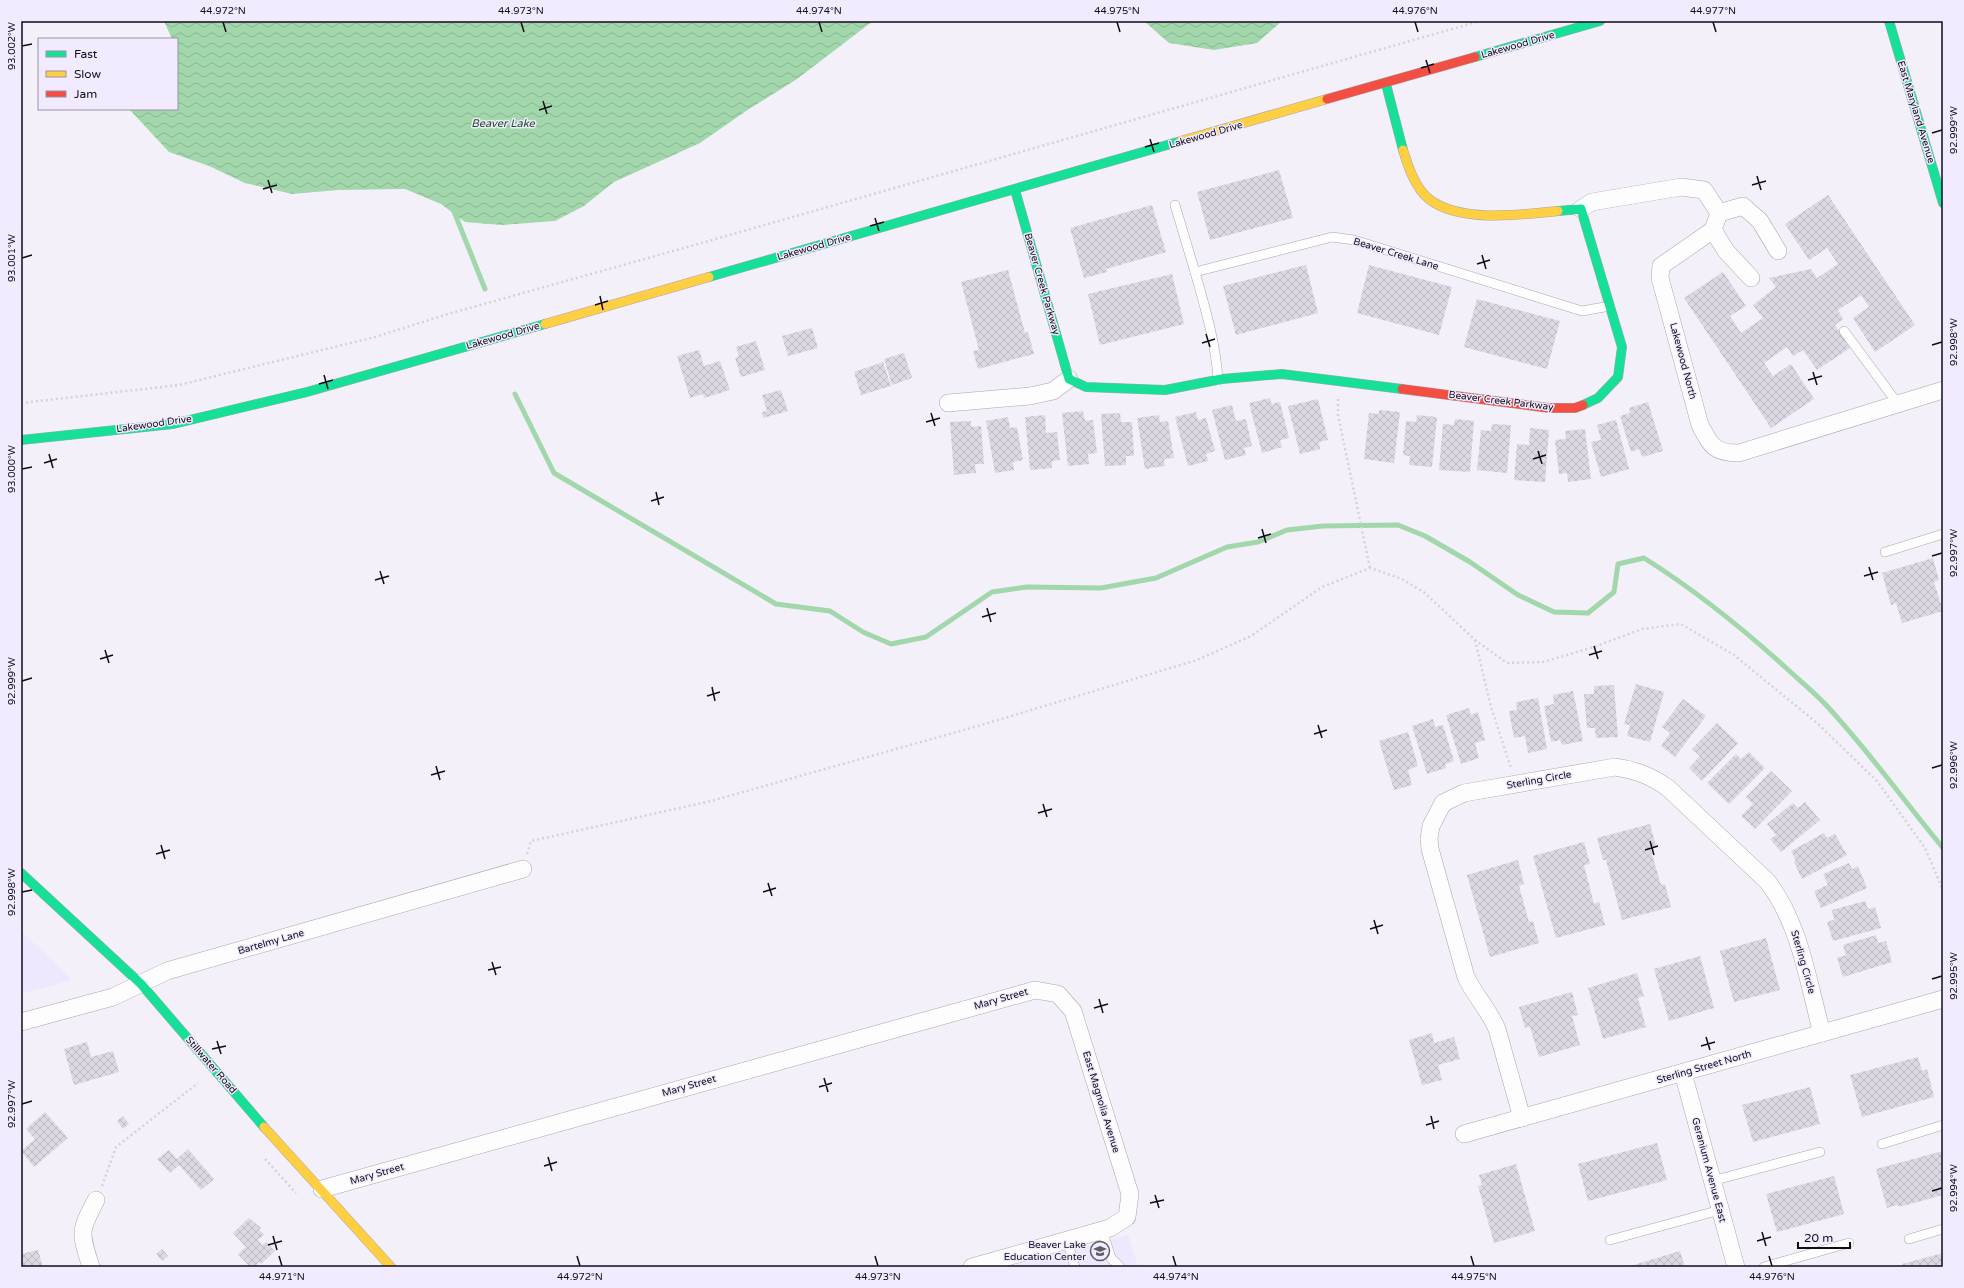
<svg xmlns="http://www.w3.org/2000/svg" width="1964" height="1288" font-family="'Varela Round',sans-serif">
<defs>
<pattern id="water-waves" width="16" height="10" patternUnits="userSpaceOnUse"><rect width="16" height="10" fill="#a2d7ac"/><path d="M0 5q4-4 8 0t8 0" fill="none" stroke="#8ab793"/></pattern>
<pattern id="building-cross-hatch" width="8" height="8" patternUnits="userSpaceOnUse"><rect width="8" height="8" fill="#ddd9e4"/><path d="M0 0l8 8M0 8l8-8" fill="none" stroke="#bdb9c3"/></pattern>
</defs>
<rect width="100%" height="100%" fill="#f3f0fa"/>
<g fill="#eee7fd">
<polygon points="21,931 72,980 21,994"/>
<polygon points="1128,1235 1138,1267 1008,1267"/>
</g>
<g fill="url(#water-waves)">
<polygon points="164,21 873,21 797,79 749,109 700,143 614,182 584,206 555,221 502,225 465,222 441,204 405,189 338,190 292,194 245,183 209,166 169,152 129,109 177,109 177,39 172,39"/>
<polygon points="1144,21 1282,21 1257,43 1214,50 1169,43"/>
</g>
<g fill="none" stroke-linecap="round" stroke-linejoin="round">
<g stroke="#a2d7ac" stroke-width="5">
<polyline points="453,209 485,289"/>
<path d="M515,394L554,473L776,604L830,611L863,632L891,644L926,637L992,592L1027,587L1101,588L1156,578L1227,547L1258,542L1287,530L1323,526L1398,525L1425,536L1470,562L1518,595L1554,612L1588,613L1614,592L1618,564L1644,558C1695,590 1741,627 1785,667C1799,680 1813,691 1826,705C1868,750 1904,801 1943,848"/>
</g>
</g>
<g fill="url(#building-cross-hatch)">
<polygon points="1279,170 1293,218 1210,240 1197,192"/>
<polygon points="1828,195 1915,325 1875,352 1853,318 1869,307 1861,295 1838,310 1843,319 1835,325 1850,348 1817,370 1803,350 1793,356 1787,347 1764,363 1773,376 1791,364 1814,399 1771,428 1684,298 1723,272 1746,306 1730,316 1741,333 1763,318 1753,305 1776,287 1769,278 1811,269 1817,278 1838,264 1827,248 1809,260 1785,224"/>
<polygon points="1152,205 1166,252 1106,269 1107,272 1084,278 1070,228"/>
<polygon points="1306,265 1318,313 1236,335 1223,286"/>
<polygon points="1369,265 1452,287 1439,335 1357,313"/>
<polygon points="1008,270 1025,333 1028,332 1034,354 978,369 973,351 979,350 961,282"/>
<polygon points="1172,274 1184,324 1100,345 1088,294"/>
<polygon points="1477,299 1560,321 1547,369 1464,347"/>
<polygon points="812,328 818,348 788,356 782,336"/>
<polygon points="756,341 765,370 741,377 735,358 739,356 736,347"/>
<polygon points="699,350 704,366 720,361 730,390 704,398 703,394 690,398 677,356"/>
<polygon points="904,353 912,378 892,385 884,359"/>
<polygon points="883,362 891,386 861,395 854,372"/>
<polygon points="781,390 788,411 763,418 762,412 767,411 762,395"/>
<polygon points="1270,398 1272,404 1280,402 1289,438 1280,440 1282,447 1262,453 1249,403"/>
<polygon points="1318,399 1328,440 1319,442 1320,449 1300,454 1288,406"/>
<polygon points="1648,402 1663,451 1642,457 1639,449 1631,452 1620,416 1630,413 1629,408"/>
<polygon points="1232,405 1236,421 1246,419 1252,446 1244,448 1246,455 1225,460 1212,410"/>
<polygon points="1379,410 1400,412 1394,463 1364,459 1369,413 1379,414"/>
<polygon points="1083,411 1085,421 1093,420 1097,453 1088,454 1089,464 1068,466 1062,413"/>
<polygon points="1196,412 1198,420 1206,418 1215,451 1206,454 1208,461 1188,466 1175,417"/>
<polygon points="1120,413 1121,422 1132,422 1134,456 1126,456 1126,465 1105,466 1101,414"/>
<polygon points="1045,415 1046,433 1057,432 1060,460 1052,461 1052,468 1030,470 1025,417"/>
<polygon points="1159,415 1160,422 1168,421 1174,458 1164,459 1165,466 1145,469 1137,418"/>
<polygon points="1417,415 1437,417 1432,467 1409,465 1410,456 1403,455 1406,421 1416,422"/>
<polygon points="1008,417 1010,428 1017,427 1023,460 1013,462 1014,470 995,473 986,421"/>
<polygon points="1455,419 1474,421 1470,472 1439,470 1443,424 1454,425"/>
<polygon points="1616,420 1629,469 1601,477 1591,442 1601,440 1597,425"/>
<polygon points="971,421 971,427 981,426 984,464 975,464 976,473 954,475 950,422"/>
<polygon points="1492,424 1511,425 1507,473 1477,470 1481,430 1491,431"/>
<polygon points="1530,428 1549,430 1545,482 1514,480 1517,444 1529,445"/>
<polygon points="1585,429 1591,479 1568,482 1567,473 1559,474 1555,440 1566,439 1565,431"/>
<polygon points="1933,558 1939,580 1934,582 1943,611 1902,623 1896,603 1891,605 1882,573"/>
<polygon points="1636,684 1664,692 1650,742 1627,736 1630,725 1624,724"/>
<polygon points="1614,685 1618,737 1596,738 1595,728 1587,728 1584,694 1594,694 1594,686"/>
<polygon points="1573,691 1583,741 1562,745 1560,740 1551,742 1544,706 1554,704 1553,695"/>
<polygon points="1538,698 1547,749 1528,753 1525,736 1514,738 1509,711 1517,710 1516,702"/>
<polygon points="1683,699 1706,716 1675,757 1661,746 1670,733 1662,727"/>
<polygon points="1469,708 1471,715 1478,712 1485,740 1475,743 1479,758 1461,764 1446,715"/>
<polygon points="1433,719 1435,727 1443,725 1454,761 1445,764 1446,768 1427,774 1412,726"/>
<polygon points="1717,723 1738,743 1702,781 1689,768 1700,756 1692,749"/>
<polygon points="1408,732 1418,766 1408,770 1412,785 1394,790 1379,741"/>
<polygon points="1749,752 1765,768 1729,804 1707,783 1736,754 1741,759"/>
<polygon points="1771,771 1792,791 1755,829 1741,816 1753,804 1746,797"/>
<polygon points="1805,802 1820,820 1781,852 1770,839 1776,835 1767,824 1793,803 1798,808"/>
<polygon points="1650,824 1656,846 1650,847 1661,885 1665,884 1671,907 1622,920 1606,860 1603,860 1597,838"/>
<polygon points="1824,833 1827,838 1835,834 1847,855 1802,879 1794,862 1796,861 1791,851"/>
<polygon points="1584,842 1590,864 1584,865 1594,904 1599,902 1605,925 1556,938 1533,856"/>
<polygon points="1518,860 1524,884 1519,886 1529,922 1533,921 1539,943 1490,957 1467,875"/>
<polygon points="1849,863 1852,869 1858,866 1867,888 1821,908 1814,891 1828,885 1823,874"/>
<polygon points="1865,901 1868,909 1875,907 1881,928 1833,941 1827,922 1834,920 1832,910"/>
<polygon points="1876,935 1878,943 1886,941 1892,962 1843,977 1837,958 1846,955 1843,945"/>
<polygon points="1766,938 1780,990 1734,1002 1720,951"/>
<polygon points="1700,956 1714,1008 1669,1021 1654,969"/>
<polygon points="1637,973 1644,996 1638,998 1646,1027 1603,1039 1588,988"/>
<polygon points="1572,992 1578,1015 1572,1016 1580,1045 1539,1057 1530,1027 1525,1028 1519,1007"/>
<polygon points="1432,1033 1434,1043 1454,1037 1460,1059 1438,1065 1442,1080 1422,1085 1409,1040"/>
<polygon points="87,1042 91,1057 113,1051 119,1072 74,1085 64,1049"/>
<polygon points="1918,1057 1922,1071 1927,1069 1934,1097 1862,1117 1850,1075"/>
<polygon points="1810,1087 1820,1124 1753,1142 1742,1105"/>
<polygon points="45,1112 68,1138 34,1167 21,1151 35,1139 26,1129"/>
<polygon points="123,1116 129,1124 123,1129 117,1121"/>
<polygon points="1657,1143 1667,1180 1588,1201 1578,1164"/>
<polygon points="188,1149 214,1179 201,1190 179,1165 170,1173 157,1159 169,1150 177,1159"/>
<polygon points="1943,1151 1943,1195 1899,1207 1898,1205 1887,1208 1876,1169"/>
<polygon points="1516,1164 1535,1231 1494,1243 1478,1186 1482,1185 1479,1175"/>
<polygon points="1834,1176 1844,1214 1777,1232 1766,1194"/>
<polygon points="249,1218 261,1228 259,1229 264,1235 258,1240 262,1245 266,1242 275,1251 261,1264 259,1262 254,1267 250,1267 238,1254 246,1247 233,1233"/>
<polygon points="162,1249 168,1256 162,1261 156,1254"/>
<polygon points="38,1250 43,1267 21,1267 21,1254"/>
<polygon points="1680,1251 1685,1267 1627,1267"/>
<polygon points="1943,1253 1943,1267 1903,1267 1902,1264"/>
</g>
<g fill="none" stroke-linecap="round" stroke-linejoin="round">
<defs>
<g id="lane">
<polyline points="1175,205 1195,272"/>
<polyline points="1844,331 1898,404"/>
<path d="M1218,380C1216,344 1205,307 1195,272L1332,237L1354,240L1582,311L1610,306"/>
<polyline points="1885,552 1943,534"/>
<polyline points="1882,1144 1943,1125"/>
<polyline points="1712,1181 1820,1152"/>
<polyline points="1102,1230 1111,1258 1120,1267"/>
<polyline points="1909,1239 1943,1229"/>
<polyline points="1067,1240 1075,1267"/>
<polyline points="1610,1240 1720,1210"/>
<polyline points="1764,1267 1849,1243"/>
</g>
<g id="street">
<path d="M1581,209L1592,202L1681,187L1704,190L1719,213L1713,230L1661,266L1660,278L1700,425C1711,446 1714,453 1739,453L1943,390"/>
<polyline points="1719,213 1743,206 1760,221 1778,251"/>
<polyline points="1713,230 1726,251 1751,278"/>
<polyline points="948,403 1030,396 1053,391 1069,379"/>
<polyline points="21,1022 113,997 167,971 523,869"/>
<polyline points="1683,1073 1736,1267"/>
<path d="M1522,1118L1497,1029C1489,1010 1475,996 1466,977L1430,849L1429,839L1431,826L1443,803L1464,793L1615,767C1636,770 1651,776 1668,788L1767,881C1800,923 1808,982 1822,1033"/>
<polyline points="1464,1134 1943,999"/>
<polyline points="322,1189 1035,990 1058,994 1073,1011 1130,1194 1127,1217 1110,1228 972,1267"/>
<path d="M91,1267C80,1232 79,1232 96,1200"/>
</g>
<g id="fast">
<polyline points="1889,21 1943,203"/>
<polyline points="1475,57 1600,21"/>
<polyline points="1386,84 1403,150"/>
<polyline points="1015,190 1069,379 1086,387 1165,390 1222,379 1282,374 1402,389"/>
<polyline points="1558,211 1581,209 1622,347 1618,377 1598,398 1583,405"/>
<polyline points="709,277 1181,141"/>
<polyline points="21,440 173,424 307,392 545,324"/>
<polyline points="21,873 141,984 264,1127"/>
</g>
<g id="slow">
<polyline points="1181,141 1327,99"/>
<path d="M1403,150C1408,166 1415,188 1429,199C1459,223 1521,215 1558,211"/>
<polyline points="545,324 709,277"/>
<polyline points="264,1127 391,1267"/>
</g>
<g id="jam">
<polyline points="1327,99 1475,57"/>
<polyline points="1402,389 1549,408 1575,408 1583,405"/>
</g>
</defs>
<use href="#lane" stroke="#a9a6b0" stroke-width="10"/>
<use href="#street" stroke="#a9a6b0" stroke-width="18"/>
<use href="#fast" stroke="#a9a6b0" stroke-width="10"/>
<use href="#slow" stroke="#a9a6b0" stroke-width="10"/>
<use href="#jam" stroke="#a9a6b0" stroke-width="10"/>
<g stroke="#d4d2d6" stroke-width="2.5" stroke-dasharray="2 3" stroke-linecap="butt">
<polyline points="1338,399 1338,415 1370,568"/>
<polyline points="21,403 179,385 375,337 448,314 691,246 1480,21"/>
<polyline points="1475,640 1491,707 1511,768"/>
<polyline points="527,854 531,841 711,801 978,726 1197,660 1251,636 1322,587 1370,568 1402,579 1425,593 1475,640 1507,663 1543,662 1594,647 1642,629 1681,624 1734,655 1817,723 1877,781 1925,848 1943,890"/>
<polyline points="265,1159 296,1193"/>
<polyline points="102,1186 116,1147 198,1083"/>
</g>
<use href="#lane" stroke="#fdfdfe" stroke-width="9"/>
<use href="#street" stroke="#fdfdfe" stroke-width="17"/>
<use href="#fast" stroke="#16e098" stroke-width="9"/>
<use href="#slow" stroke="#ffcf43" stroke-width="9"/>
<use href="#jam" stroke="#f24e42" stroke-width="9"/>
</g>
<path fill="none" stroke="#110d18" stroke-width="1.5" d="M223,22L226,32M521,22L524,32M819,22L822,32M1117,22L1120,32M1415,22L1418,32M1713,22L1716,32M22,46L32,44M1426,60L1430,73M1421,68L1434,64M543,101L547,114M539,110L552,106M1932,133L1942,130M1150,139L1154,152M1145,147L1159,143M1757,176L1761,190M268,180L272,193M1752,185L1766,181M263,189L277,185M875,218L879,231M870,226L884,222M1482,255L1486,269M22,258L32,255M1477,264L1490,260M600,296L603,310M595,305L608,301M1206,334L1210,347M1202,343L1215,339M1932,345L1942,342M1813,372L1817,385M324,375L328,389M1808,380L1822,376M319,384L333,380M931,413L935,426M926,422L940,418M1538,451L1542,464M49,454L53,468M1533,459L1546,455M44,463L57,459M22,469L32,467M656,492L659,505M651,501L664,497M1262,529L1266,543M1258,538L1271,534M1932,556L1942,553M1869,567L1873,580M380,571L384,584M1864,576L1878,572M375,580L389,576M987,608L991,622M982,617L996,613M1594,646L1598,659M105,650L109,663M1589,655L1602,651M100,659L113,655M22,681L32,678M712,687L715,701M707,696L720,692M1318,725L1322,738M1314,734L1327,730M436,766L440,780M1932,768L1942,765M431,775L445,771M1043,804L1047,817M1038,813L1052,809M1650,841L1654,855M161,845L165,859M1645,850L1658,846M156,854L170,850M768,883L772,896M22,892L32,890M763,892L776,888M1374,920L1378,934M1370,929L1383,925M492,962L496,975M488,970L501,967M1932,979L1942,976M1099,999L1103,1013M1094,1008L1108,1004M1706,1037L1710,1050M217,1041L221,1054M1701,1046L1715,1042M212,1049L226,1046M824,1078L828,1092M819,1087L832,1083M22,1104L32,1101M1431,1116L1434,1129M1426,1125L1439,1121M548,1157L552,1171M544,1166L557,1162M1932,1191L1942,1188M1155,1195L1159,1208M1150,1203L1164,1200M1762,1232L1766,1246M273,1236L277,1250M1757,1241L1771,1237M268,1245L282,1241M279,1256L282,1266M577,1256L580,1266M875,1256L878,1266M1173,1256L1176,1266M1471,1256L1474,1266M1769,1256L1772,1266"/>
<defs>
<symbol id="school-ring" viewBox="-11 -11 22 22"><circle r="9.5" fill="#f2ebff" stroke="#605c67" stroke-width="1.5"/><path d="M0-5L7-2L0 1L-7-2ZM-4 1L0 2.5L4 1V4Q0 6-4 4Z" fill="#605c67"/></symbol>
</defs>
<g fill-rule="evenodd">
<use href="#school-ring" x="1089" y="1240" width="22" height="22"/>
</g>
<g text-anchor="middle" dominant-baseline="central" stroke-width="3" stroke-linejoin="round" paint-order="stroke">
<g font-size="10" fill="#110d18" stroke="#f2ebff">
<text transform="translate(1518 45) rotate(-16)">Lakewood Drive</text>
<text transform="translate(1916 112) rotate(73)">East Maryland Avenue</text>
<text transform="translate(1206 135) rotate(-16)">Lakewood Drive</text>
<text transform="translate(814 247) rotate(-16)">Lakewood Drive</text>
<text transform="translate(1396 254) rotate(17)">Beaver Creek Lane</text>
<text transform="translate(1042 284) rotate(74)">Beaver Creek Parkway</text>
<text transform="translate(503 336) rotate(-16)">Lakewood Drive</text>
<text transform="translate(1683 361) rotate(75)">Lakewood North</text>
<text transform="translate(1501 401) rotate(7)">Beaver Creek Parkway</text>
<text transform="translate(154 424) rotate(-8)">Lakewood Drive</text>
<text transform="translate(1539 780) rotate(-10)">Sterling Circle</text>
<text transform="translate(271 942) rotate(-16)">Bartelmy Lane</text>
<text transform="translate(1803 962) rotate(74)">Sterling Circle</text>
<text transform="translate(1001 999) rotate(-16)">Mary Street</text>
<text transform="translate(211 1065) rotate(49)">Stillwater Road</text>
<text transform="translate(1704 1067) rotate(-16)">Sterling Street North</text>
<text transform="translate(689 1086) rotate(-16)">Mary Street</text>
<text transform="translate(1101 1102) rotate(73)">East Magnolia Avenue</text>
<text transform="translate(1709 1170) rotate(75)">Geranium Avenue East</text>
<text transform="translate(377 1174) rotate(-16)">Mary Street</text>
</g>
<g font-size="10" fill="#110d18" stroke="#f2ebff" text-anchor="end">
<text x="1086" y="1245">Beaver Lake<tspan x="1086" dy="12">Education Center</tspan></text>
</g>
<g font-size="11" font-style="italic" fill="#184e24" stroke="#f2ebff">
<text x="503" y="123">Beaver Lake</text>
</g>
</g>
<rect width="1964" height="1288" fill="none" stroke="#f2ebff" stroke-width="44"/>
<rect x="38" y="38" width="140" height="72" fill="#f2ebff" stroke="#9892a3"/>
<rect x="46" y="51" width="20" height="6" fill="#16e098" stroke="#9892a3"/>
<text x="74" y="58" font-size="12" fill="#110d18">Fast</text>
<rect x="46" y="71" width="20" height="6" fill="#ffcf43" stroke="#9892a3"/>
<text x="74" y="78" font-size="12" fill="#110d18">Slow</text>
<rect x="46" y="91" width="20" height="6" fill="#f24e42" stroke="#9892a3"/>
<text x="74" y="98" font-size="12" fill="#110d18">Jam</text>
<path d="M1798 1242v6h52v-6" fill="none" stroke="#110d18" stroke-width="2"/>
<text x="1804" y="1242" font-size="12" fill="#110d18" stroke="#f2ebff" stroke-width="3" paint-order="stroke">20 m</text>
<rect x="22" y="22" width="1920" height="1244" fill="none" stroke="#110d18" stroke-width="1.5"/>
<g font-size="10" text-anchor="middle" fill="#110d18">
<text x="223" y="14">44.972°N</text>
<text x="521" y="14">44.973°N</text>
<text x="819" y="14">44.974°N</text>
<text x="1117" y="14">44.975°N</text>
<text x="1415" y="14">44.976°N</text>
<text x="1713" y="14">44.977°N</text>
<text transform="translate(11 46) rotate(-90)" y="4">93.002°W</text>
<text transform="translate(1953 130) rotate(-90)" y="4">92.999°W</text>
<text transform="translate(11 258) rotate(-90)" y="4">93.001°W</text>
<text transform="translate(1953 342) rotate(-90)" y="4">92.998°W</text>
<text transform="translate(11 469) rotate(-90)" y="4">93.000°W</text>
<text transform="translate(1953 553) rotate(-90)" y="4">92.997°W</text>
<text transform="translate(11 681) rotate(-90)" y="4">92.999°W</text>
<text transform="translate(1953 765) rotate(-90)" y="4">92.996°W</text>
<text transform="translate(11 892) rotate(-90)" y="4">92.998°W</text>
<text transform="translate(1953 976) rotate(-90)" y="4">92.995°W</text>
<text transform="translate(11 1104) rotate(-90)" y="4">92.997°W</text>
<text transform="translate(1953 1188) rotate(-90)" y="4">92.994°W</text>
<text x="282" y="1280">44.971°N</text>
<text x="580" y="1280">44.972°N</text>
<text x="878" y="1280">44.973°N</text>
<text x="1176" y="1280">44.974°N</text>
<text x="1474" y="1280">44.975°N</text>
<text x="1772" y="1280">44.976°N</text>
</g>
</svg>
